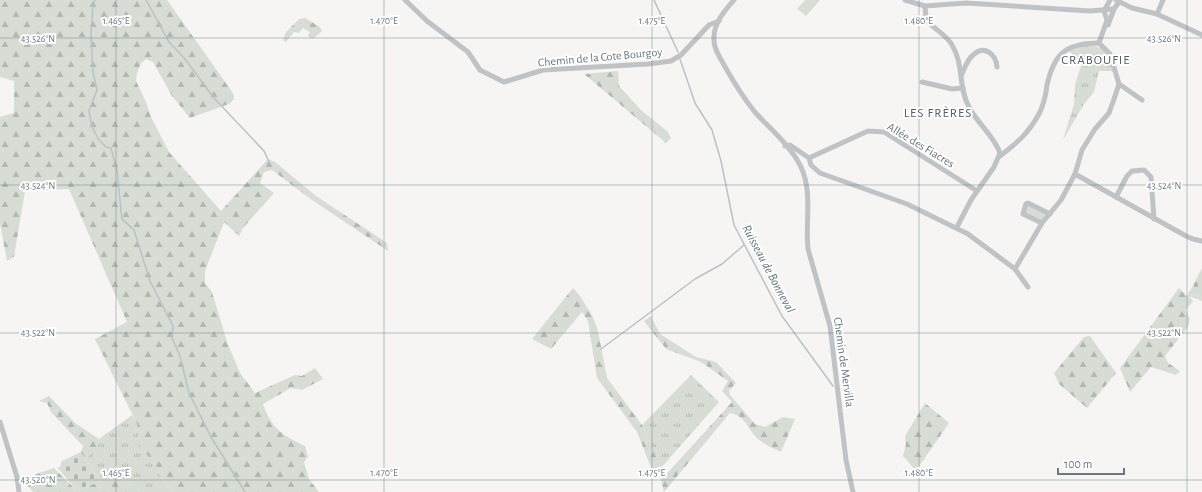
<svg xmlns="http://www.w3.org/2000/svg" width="1202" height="492" font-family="'Alegreya Sans',sans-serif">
<defs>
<pattern id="grass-tufts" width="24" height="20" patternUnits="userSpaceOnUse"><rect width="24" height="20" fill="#d7dcd4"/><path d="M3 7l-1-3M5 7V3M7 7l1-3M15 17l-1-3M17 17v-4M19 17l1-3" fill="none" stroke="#b2b7b1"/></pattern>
<pattern id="forest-firs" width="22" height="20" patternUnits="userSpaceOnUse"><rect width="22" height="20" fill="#d7dcd4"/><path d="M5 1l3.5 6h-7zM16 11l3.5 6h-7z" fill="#b2b7b1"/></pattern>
<pattern id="cemetery-stones" width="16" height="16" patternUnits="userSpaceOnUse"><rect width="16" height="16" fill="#d7dcd4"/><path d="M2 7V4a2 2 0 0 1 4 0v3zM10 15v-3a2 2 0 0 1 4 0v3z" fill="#b2b7b1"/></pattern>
</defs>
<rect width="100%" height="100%" fill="#f6f5f3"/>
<g fill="url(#grass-tufts)">
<path d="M1087,44C1106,47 1108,54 1115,71H1099L1094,92L1084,104L1063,140L1074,104L1075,84L1082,63L1069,51Z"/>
<polygon points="1029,205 1047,214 1041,221 1025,213"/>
<polygon points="691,375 719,402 661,468 642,425"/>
<path d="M132,415L137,424L140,446L151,459L165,483L174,492H144L112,474L95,473L85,458C93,453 97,449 99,439Z"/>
</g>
<g fill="url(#forest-firs)">
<path d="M0,0H167L233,93L234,99L229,104L190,118L172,96L153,62L146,59L141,63L137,73L136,81L145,100L151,117L169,152L221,211L268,159L275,162L316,196L387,243L388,251L312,200L272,170L264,172L260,183L274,193L243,228L239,236L224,222L205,271V283L212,292L227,342L240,373L255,393L295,375L302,376L315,368L323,379L302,390L291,388L263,404C272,429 282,435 305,446L308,457L304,462L309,479L319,492H174L165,483L151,459L139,446L137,424L95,339L127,322L69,189L25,191L14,257L7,261L0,224V117L14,113V81L0,77Z"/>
<polygon points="305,18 320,27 322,31 314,38 310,38 308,35 310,32 303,28 299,33 294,32 286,42 283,40 286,32 299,19"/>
<polygon points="618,71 619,86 642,111 667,131 671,138 666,143 584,74"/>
<polygon points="573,288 580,296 593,317 598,331 607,378 642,425 661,468 652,470 637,432 597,378 588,321 582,312 551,349 532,339"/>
<polygon points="1179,288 1187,296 1189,293 1202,297 1202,301 1189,296 1193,301 1186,310 1190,319 1188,327 1165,356 1168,363 1180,371 1176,375 1151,367 1130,392 1120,368"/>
<path d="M651,316L660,334L696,357L716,362L736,383L729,391L730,395L755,424L765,427L783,417L795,419L781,452C773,448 761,443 755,436C747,427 744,415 730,413L664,492L661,480L732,402L722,391L728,381L701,362L666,349L644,321Z"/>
<polygon points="1090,336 1116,373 1087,408 1059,384 1054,373 1084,337"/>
<path d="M49,396L75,423L99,439C97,449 94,453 85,458L81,452L83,446L51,412L47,403L39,401Z"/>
<polygon points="925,403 949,423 916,471 903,456 906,444 905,436"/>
<polygon points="54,468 77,491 100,481 95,473 112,474 144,492 33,492 22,479"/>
</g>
<g fill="url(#cemetery-stones)">
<polygon points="1202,268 1202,297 1189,293"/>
<polygon points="81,452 100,481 77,491 57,467 60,467 62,461"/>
</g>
<polygon fill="#d7dcd4" points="805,0 820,0 806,16 797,9"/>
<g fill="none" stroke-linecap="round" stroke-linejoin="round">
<g stroke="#b8c3c6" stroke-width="1.5">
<polyline points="95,0 93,5 91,35 93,72 97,90 89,111 92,127 99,140 106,147 111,148 117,171 122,219 134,230 150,281 173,326 172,338 180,356 189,393 211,437 245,492"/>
<polyline points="146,0 169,42 185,59 213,97 264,151 270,164"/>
<polyline points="654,0 678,52"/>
<polyline points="680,59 695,103 712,130 721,161 734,225 782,316 833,386"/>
<polyline points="601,349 695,279 722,264 744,245"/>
</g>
<g stroke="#bfc3c6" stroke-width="5">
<polyline points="405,0 427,21 468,52 480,70 504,82 543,70 648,64 671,61 681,55 709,25 719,21"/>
<path d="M734,0C725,10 714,23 714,37C713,47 719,56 724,65C733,81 743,97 754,111C769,128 792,147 801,167C813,193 805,222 808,249L830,326L846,460L853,492"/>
<polyline points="905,0 925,6 966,3 1090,11 1114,9"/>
<polyline points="1116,0 1132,8 1157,14 1202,35"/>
<path d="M925,6L926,19C933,29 946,34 952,45C964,64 958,88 969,107C978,124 994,136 1000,153L994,167L971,200L957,227"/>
<polyline points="1157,14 1163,0"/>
<polyline points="1108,25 1114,9 1119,2"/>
<polyline points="1099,43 1107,20 1104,11 1110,0"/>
<path d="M962,74C965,67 967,60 973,55C985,44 996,55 997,67"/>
<polyline points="922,82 952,89 963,88"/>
<polyline points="1119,84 1142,100"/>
<polyline points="785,146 790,145 809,158 811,165 820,173 907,204 968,234 1015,269 1028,287"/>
<path d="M1000,156C1018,142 1029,133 1040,112C1044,103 1046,94 1047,85C1054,53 1067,43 1099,43"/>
<polyline points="809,158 868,131 884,132 977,191"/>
<polyline points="1075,174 1186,236 1193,239 1202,241"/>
<polyline points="1116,197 1127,176 1132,171 1144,170 1151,177 1154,219"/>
<polyline points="1042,223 1023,214 1026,204 1028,203 1050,214"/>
<polyline points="1015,269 1042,223 1061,200 1075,174 1082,150 1095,129 1109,113 1113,102 1119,84 1110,54 1099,43"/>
<polyline points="0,422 17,477 19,492"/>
</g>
</g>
<path fill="none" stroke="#687780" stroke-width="1" stroke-opacity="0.45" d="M116,0V492M384,0V492M652,0V492M919,0V492M1187,0V492M0,38H1202M0,185H1202M0,333H1202M0,480H1202"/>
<g text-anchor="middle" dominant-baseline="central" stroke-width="4" stroke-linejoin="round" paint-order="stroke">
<g font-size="12" fill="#687780" stroke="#fff">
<text transform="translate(600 57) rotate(-5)">Chemin de la Cote Bourgoy</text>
<text transform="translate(921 145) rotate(31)">Allée des Fiacres</text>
<text transform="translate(844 362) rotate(82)">Chemin de Mervilla</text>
</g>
<g font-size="13" letter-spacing="1" fill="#555f66" stroke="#fff">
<text x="1096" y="60">CRABOUFIE</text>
<text x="938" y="113">LES FRÈRES</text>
</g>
<g font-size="13" font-style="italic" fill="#63777d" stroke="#fff">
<text transform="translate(768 269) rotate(62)">Ruisseau de Bonneval</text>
</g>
</g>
<g font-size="10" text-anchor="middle" fill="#687780" stroke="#fff" stroke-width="4" stroke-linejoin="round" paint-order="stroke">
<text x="116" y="24">1.465°E</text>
<text x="384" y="24">1.470°E</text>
<text x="652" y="24">1.475°E</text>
<text x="919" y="24">1.480°E</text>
<text x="38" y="42">43.526°N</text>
<text x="1164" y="42">43.526°N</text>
<text x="38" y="189">43.524°N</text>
<text x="1164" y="189">43.524°N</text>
<text x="38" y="336">43.522°N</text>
<text x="1164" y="336">43.522°N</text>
<text x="116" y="476">1.465°E</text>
<text x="384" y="476">1.470°E</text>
<text x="652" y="476">1.475°E</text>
<text x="919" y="476">1.480°E</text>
<text x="38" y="483">43.520°N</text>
</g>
<path d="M1058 468v6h66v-6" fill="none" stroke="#687780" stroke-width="2"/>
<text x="1064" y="468" font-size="12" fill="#687780" stroke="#ffffff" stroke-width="3" paint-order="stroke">100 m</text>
</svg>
